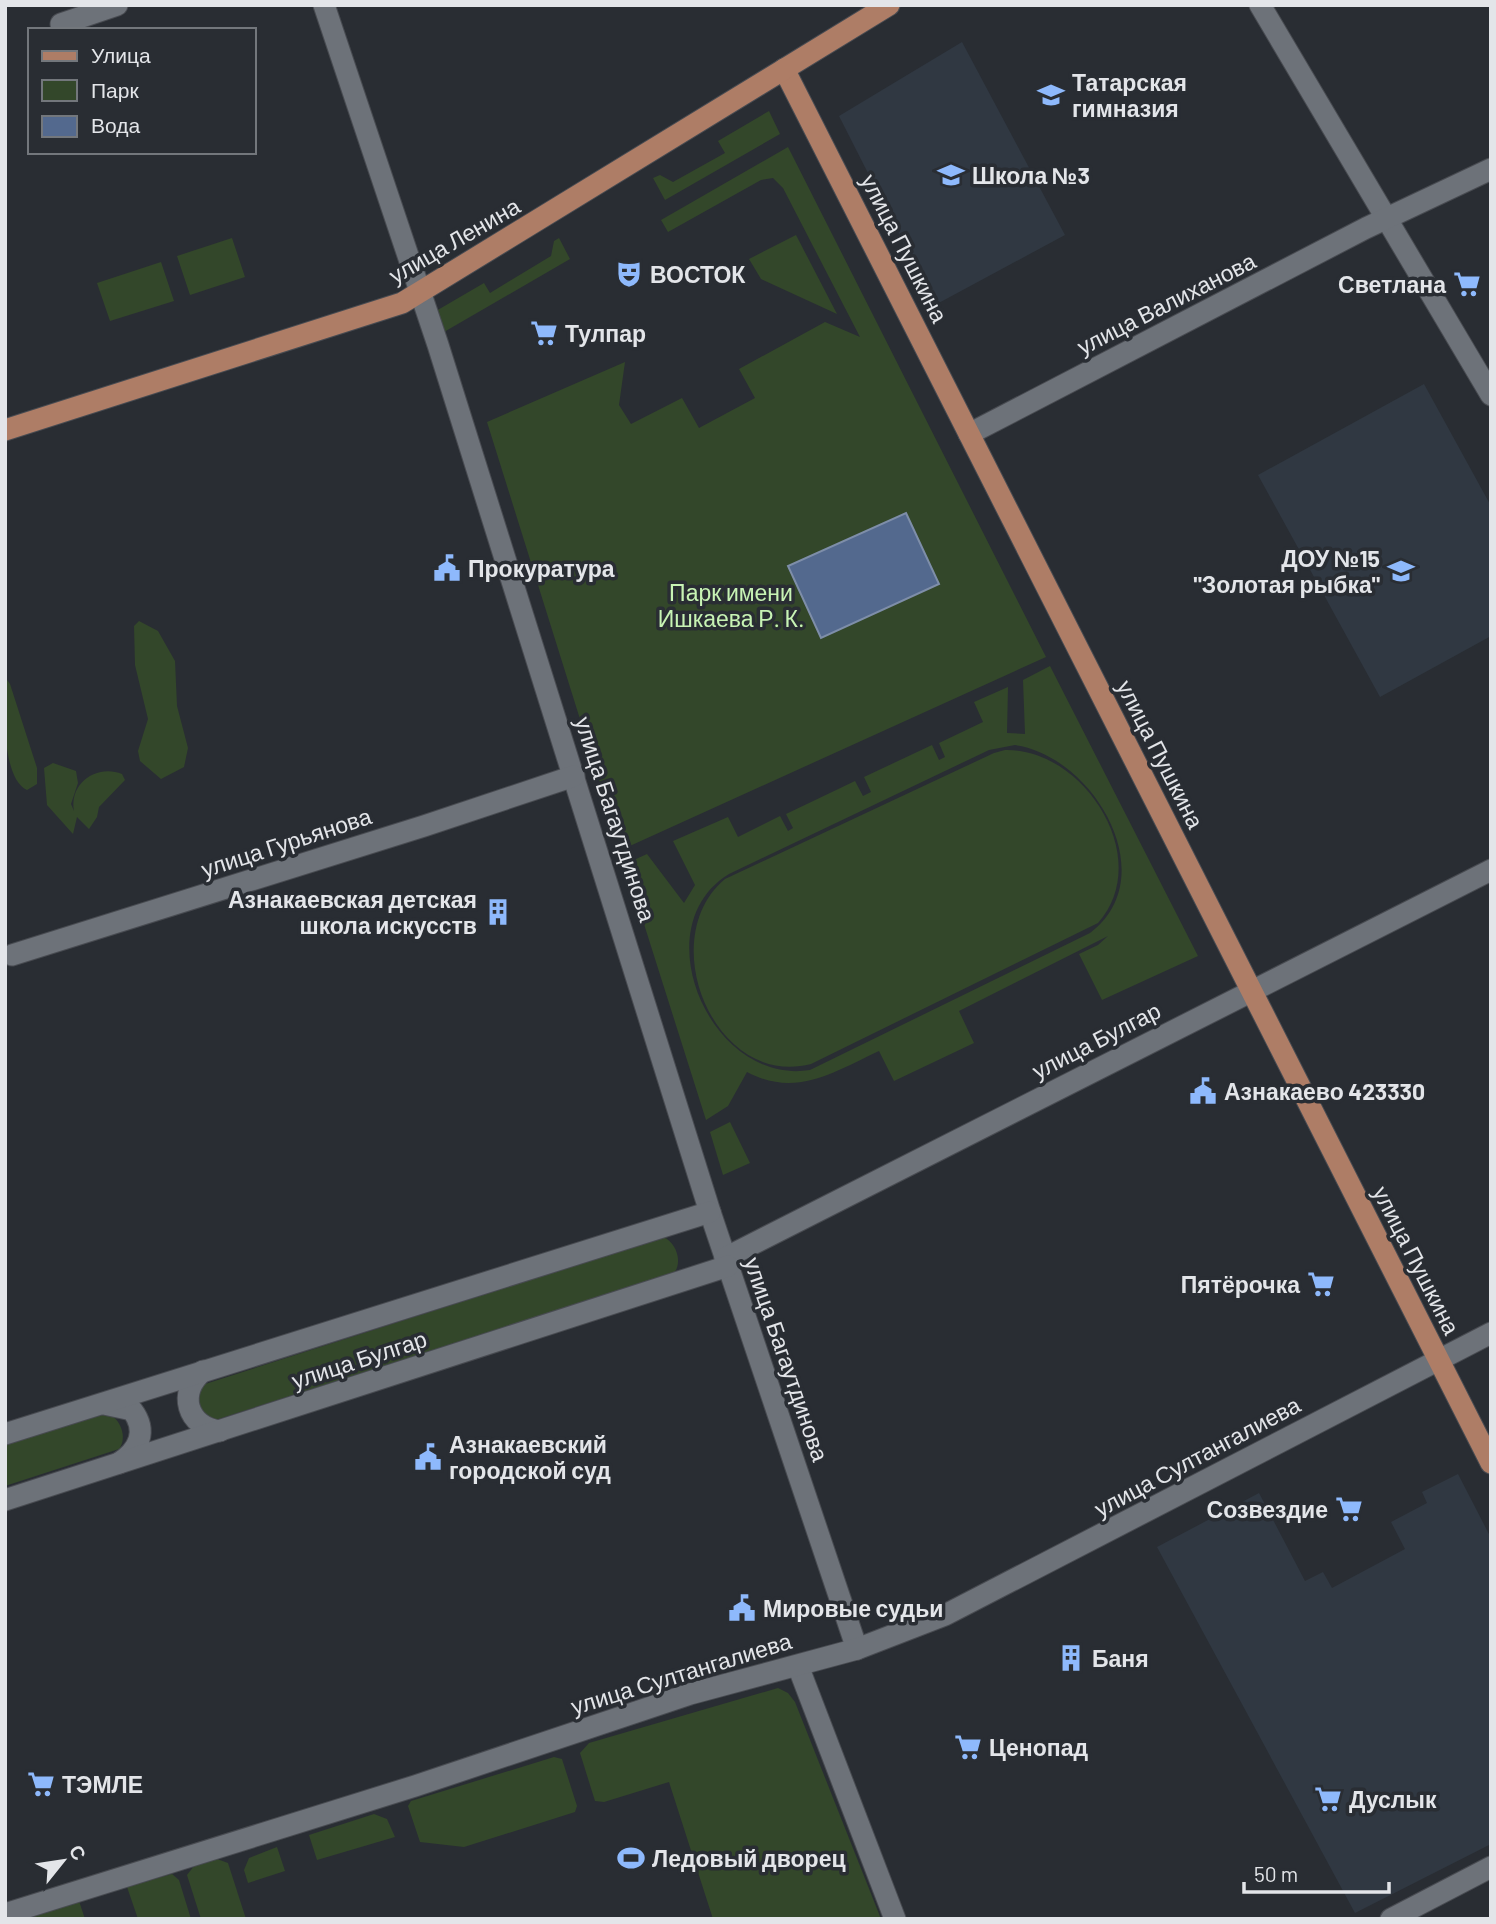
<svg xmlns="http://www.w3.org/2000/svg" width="1496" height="1924" font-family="Barlow,sans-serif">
<rect width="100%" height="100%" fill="#292d33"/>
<g fill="#303842">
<polygon points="962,42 1065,235 935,305 839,116"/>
<polygon points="1424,384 1491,506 1491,636 1380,697 1258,475"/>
<polygon points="1458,1474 1491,1538 1491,1844 1355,1913 1157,1547 1259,1493 1305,1581 1323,1572 1332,1588 1405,1549 1391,1522 1427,1503 1422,1492"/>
</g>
<g fill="#33472a" fill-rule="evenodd">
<polygon points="769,111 780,134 665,200 653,178 660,175 673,182 725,153 718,141"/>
<polygon points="788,147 1046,657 621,850 487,422 625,362 619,405 631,424 682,398 699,428 755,398 739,369 825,322 860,337 783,188 773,178 761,180 668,232 661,220"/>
<polygon points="796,235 837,314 761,279 749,259"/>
<polygon points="232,238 245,277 190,295 177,256"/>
<polygon points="559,238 570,259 444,332 436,311 484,283 490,293 551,256 554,241"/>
<polygon points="161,262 174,301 110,321 97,283"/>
<polygon points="139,621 158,631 175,661 177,706 188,748 184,767 161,779 140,761 138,751 148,719 135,665 134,626"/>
<path d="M1050,666L1198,956L1102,1000L1079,954L1098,945L1108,936L959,1011L974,1043L894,1081L879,1051C834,1072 796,1098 747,1072L728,1106L706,1120L625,864L647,854L684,903L695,885L673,841L728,817L738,837L780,816L788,831L793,828L786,814L855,781L863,796L871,792L864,777L932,745L939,760L945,757L939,743L983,722L974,702L1008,687L1007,733L1025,734L1023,680ZM1015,745C1093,756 1165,876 1090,933L810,1070C711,1086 642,927 729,874L989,750Z"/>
<path d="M5,677L10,684L37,768V784L27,790C0,777 5,703 5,677Z"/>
<path d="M1005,750C1084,748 1155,859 1098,923L811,1064C715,1089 653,939 725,879L994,753Z"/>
<path d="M53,763L76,771L78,783L71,804L74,811C69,783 97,764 122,774L125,780L99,807L97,817L89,829L77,817L73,834L47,805L44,768Z"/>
<polygon points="730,1122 750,1163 723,1175 710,1132"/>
<path d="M663,1237C676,1242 683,1262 674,1273L209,1422L203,1419L195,1392L199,1386Z"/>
<path d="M108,1413C120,1419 128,1437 119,1449L5,1486V1445Z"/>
<polygon points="778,1688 788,1693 795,1702 881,1919 713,1919 669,1782 604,1802 595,1801 580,1753 589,1743"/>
<polygon points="554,1757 562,1759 577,1806 575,1812 464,1847 420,1842 408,1806 411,1801"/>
<polygon points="374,1814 387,1819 395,1837 317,1860 309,1835"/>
<polygon points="277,1847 285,1871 248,1883 244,1870 249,1858"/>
<polygon points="217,1859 228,1863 246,1919 201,1919 187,1875 194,1866"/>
<polygon points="172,1874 179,1880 191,1919 138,1919 127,1887"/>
<polygon points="79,1901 85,1919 27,1919 28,1917"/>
</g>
<polygon fill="#53698e" stroke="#7e8ea9" stroke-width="2" points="906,513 939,584 821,638 788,566"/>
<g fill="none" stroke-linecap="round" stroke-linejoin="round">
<defs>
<g id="minor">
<polyline points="324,5 438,345 710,1212 857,1649"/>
<polyline points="1260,5 1491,395"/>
<polyline points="61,24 117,5"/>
<polyline points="969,434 1366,228 1491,169"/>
<polyline points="12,955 424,826 574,776"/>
<polyline points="725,1258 1491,870"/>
<path d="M203,1371C177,1392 187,1427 220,1431"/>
<path d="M104,1404L132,1410C148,1431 139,1450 119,1463"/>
<polyline points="5,1434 710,1212"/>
<polyline points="5,1500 728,1266"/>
<polyline points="798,1666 895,1919"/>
<polyline points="5,1914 415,1786 690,1694 857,1649 945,1615 1491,1333"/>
<polyline points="1391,1919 1491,1867"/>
</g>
<g id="major">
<polyline points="784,69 1491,1463"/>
<polyline points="5,430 402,303 889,5"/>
</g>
</defs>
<use href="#minor" stroke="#484b51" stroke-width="23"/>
<use href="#major" stroke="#484b51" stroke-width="23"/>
<use href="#minor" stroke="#6d7279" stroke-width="21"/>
<use href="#major" stroke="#ae7d66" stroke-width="21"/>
</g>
<defs>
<symbol id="school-bare" viewBox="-9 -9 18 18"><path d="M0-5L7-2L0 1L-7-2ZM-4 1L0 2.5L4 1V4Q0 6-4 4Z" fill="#8eb9fc" stroke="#292d33" stroke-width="2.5" paint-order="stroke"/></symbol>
<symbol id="theatre-bare" viewBox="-9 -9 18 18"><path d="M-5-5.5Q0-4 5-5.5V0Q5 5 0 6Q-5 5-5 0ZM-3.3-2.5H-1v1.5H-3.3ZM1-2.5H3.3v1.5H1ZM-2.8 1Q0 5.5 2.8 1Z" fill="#8eb9fc" stroke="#292d33" stroke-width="2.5" paint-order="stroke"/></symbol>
<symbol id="supermarket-bare" viewBox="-9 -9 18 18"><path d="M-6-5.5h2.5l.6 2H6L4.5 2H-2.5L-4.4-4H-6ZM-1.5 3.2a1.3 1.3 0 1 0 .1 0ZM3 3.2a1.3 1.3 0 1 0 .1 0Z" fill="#8eb9fc" stroke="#292d33" stroke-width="2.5" paint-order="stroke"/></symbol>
<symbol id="civic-bare" viewBox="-9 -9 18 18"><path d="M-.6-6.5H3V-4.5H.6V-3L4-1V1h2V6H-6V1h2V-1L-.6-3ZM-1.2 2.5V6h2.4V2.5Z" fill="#8eb9fc" stroke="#292d33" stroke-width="2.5" paint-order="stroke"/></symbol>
<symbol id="building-bare" viewBox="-9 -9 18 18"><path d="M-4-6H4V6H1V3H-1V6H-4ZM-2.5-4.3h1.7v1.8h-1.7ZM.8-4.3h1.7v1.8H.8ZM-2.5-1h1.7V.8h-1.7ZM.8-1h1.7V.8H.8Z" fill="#8eb9fc" stroke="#292d33" stroke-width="2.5" paint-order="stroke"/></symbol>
<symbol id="stadium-bare" viewBox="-9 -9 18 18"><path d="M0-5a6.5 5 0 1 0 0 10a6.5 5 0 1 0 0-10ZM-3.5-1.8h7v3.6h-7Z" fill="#8eb9fc" stroke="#292d33" stroke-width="2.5" paint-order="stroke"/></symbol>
</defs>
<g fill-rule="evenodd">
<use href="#school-bare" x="1032" y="76" width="38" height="38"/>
<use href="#school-bare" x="932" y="156" width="38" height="38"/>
<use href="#theatre-bare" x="610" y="255" width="38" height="38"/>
<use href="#supermarket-bare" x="1448" y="265" width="38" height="38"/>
<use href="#supermarket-bare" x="525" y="314" width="38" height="38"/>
<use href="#civic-bare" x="428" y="549" width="38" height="38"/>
<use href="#school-bare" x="1382" y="552" width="38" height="38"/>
<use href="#building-bare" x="479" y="893" width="38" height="38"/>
<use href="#civic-bare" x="1184" y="1072" width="38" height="38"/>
<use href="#supermarket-bare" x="1302" y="1265" width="38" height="38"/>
<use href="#civic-bare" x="409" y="1438" width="38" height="38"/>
<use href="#supermarket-bare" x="1330" y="1490" width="38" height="38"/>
<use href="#civic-bare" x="723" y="1589" width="38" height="38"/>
<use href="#building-bare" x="1052" y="1639" width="38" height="38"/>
<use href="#supermarket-bare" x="949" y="1728" width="38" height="38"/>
<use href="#supermarket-bare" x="22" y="1765" width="38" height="38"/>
<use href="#supermarket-bare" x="1309" y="1780" width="38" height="38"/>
<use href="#stadium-bare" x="612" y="1839" width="38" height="38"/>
</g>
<g text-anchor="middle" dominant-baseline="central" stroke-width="7" stroke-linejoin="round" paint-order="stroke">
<g font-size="23" font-weight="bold" fill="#e3e5e9" stroke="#292d33" text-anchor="start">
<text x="1072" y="82">Татарская<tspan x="1072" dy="26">гимназия</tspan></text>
<text x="972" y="175">Школа №3</text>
<text x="650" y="274">ВОСТОК</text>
<text x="1446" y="284" text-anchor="end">Светлана</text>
<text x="565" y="333">Тулпар</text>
<text x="1380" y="558" text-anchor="end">ДОУ №15<tspan x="1380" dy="26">"Золотая рыбка"</tspan></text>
<text x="468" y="568">Прокуратура</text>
<text x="477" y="899" text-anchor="end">Азнакаевская детская<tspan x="477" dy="26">школа искусств</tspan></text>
<text x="1224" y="1091">Азнакаево 423330</text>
<text x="1300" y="1284" text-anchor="end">Пятёрочка</text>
<text x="449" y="1444">Азнакаевский<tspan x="449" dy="26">городской суд</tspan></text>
<text x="1328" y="1509" text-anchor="end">Созвездие</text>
<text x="763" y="1608">Мировые судьи</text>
<text x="1092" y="1658">Баня</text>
<text x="989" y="1747">Ценопад</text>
<text x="62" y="1784">ТЭМЛЕ</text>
<text x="1349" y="1799">Дуслык</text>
<text x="652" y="1858">Ледовый дворец</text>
</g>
<g font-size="23" fill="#e3e5e9" stroke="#292d33">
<text transform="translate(454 240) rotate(-30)">улица Ленина</text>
<text transform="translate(905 248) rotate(63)">улица Пушкина</text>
<text transform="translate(1166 303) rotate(-27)">улица Валиханова</text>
<text transform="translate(1161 754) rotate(63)">улица Пушкина</text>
<text transform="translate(616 819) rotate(72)">улица Багаутдинова</text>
<text transform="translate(286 842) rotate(-18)">улица Гурьянова</text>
<text transform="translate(1096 1040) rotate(-27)">улица Булгар</text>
<text transform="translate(1417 1260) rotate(63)">улица Пушкина</text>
<text transform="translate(359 1359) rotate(-18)">улица Булгар</text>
<text transform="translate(787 1359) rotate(71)">улица Багаутдинова</text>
<text transform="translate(1197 1456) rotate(-28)">улица Султангалиева</text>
<text transform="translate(681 1673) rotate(-17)">улица Султангалиева</text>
</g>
<g font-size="23" fill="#c7f3b4" stroke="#292d33">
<text x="731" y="592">Парк имени<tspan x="731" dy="26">Ишкаева Р. К.</tspan></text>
</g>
</g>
<rect width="1496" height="1924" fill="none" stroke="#e3e5e9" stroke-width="14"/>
<rect x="28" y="28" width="228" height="126" fill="#292d33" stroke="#73777c" stroke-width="2"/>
<rect x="42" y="51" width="35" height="10" fill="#ae7d66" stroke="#73777c" stroke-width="2"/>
<text x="91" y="63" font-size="21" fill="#e3e5e9">Улица</text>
<rect x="42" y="80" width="35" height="21" fill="#33472a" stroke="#73777c" stroke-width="2"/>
<text x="91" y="98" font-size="21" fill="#e3e5e9">Парк</text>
<rect x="42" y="116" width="35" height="21" fill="#53698e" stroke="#73777c" stroke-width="2"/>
<text x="91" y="133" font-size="21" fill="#e3e5e9">Вода</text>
<g transform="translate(63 1861) rotate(60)" stroke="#292d33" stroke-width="5" paint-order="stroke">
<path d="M0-5L12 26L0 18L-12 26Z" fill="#e3e5e9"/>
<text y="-10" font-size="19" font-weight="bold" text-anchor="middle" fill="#e3e5e9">С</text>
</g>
<path d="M1244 1882v10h145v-10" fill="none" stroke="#e3e5e9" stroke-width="3.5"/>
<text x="1254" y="1882" font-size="21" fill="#e3e5e9" stroke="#292d33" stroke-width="5" paint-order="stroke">50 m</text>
</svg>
